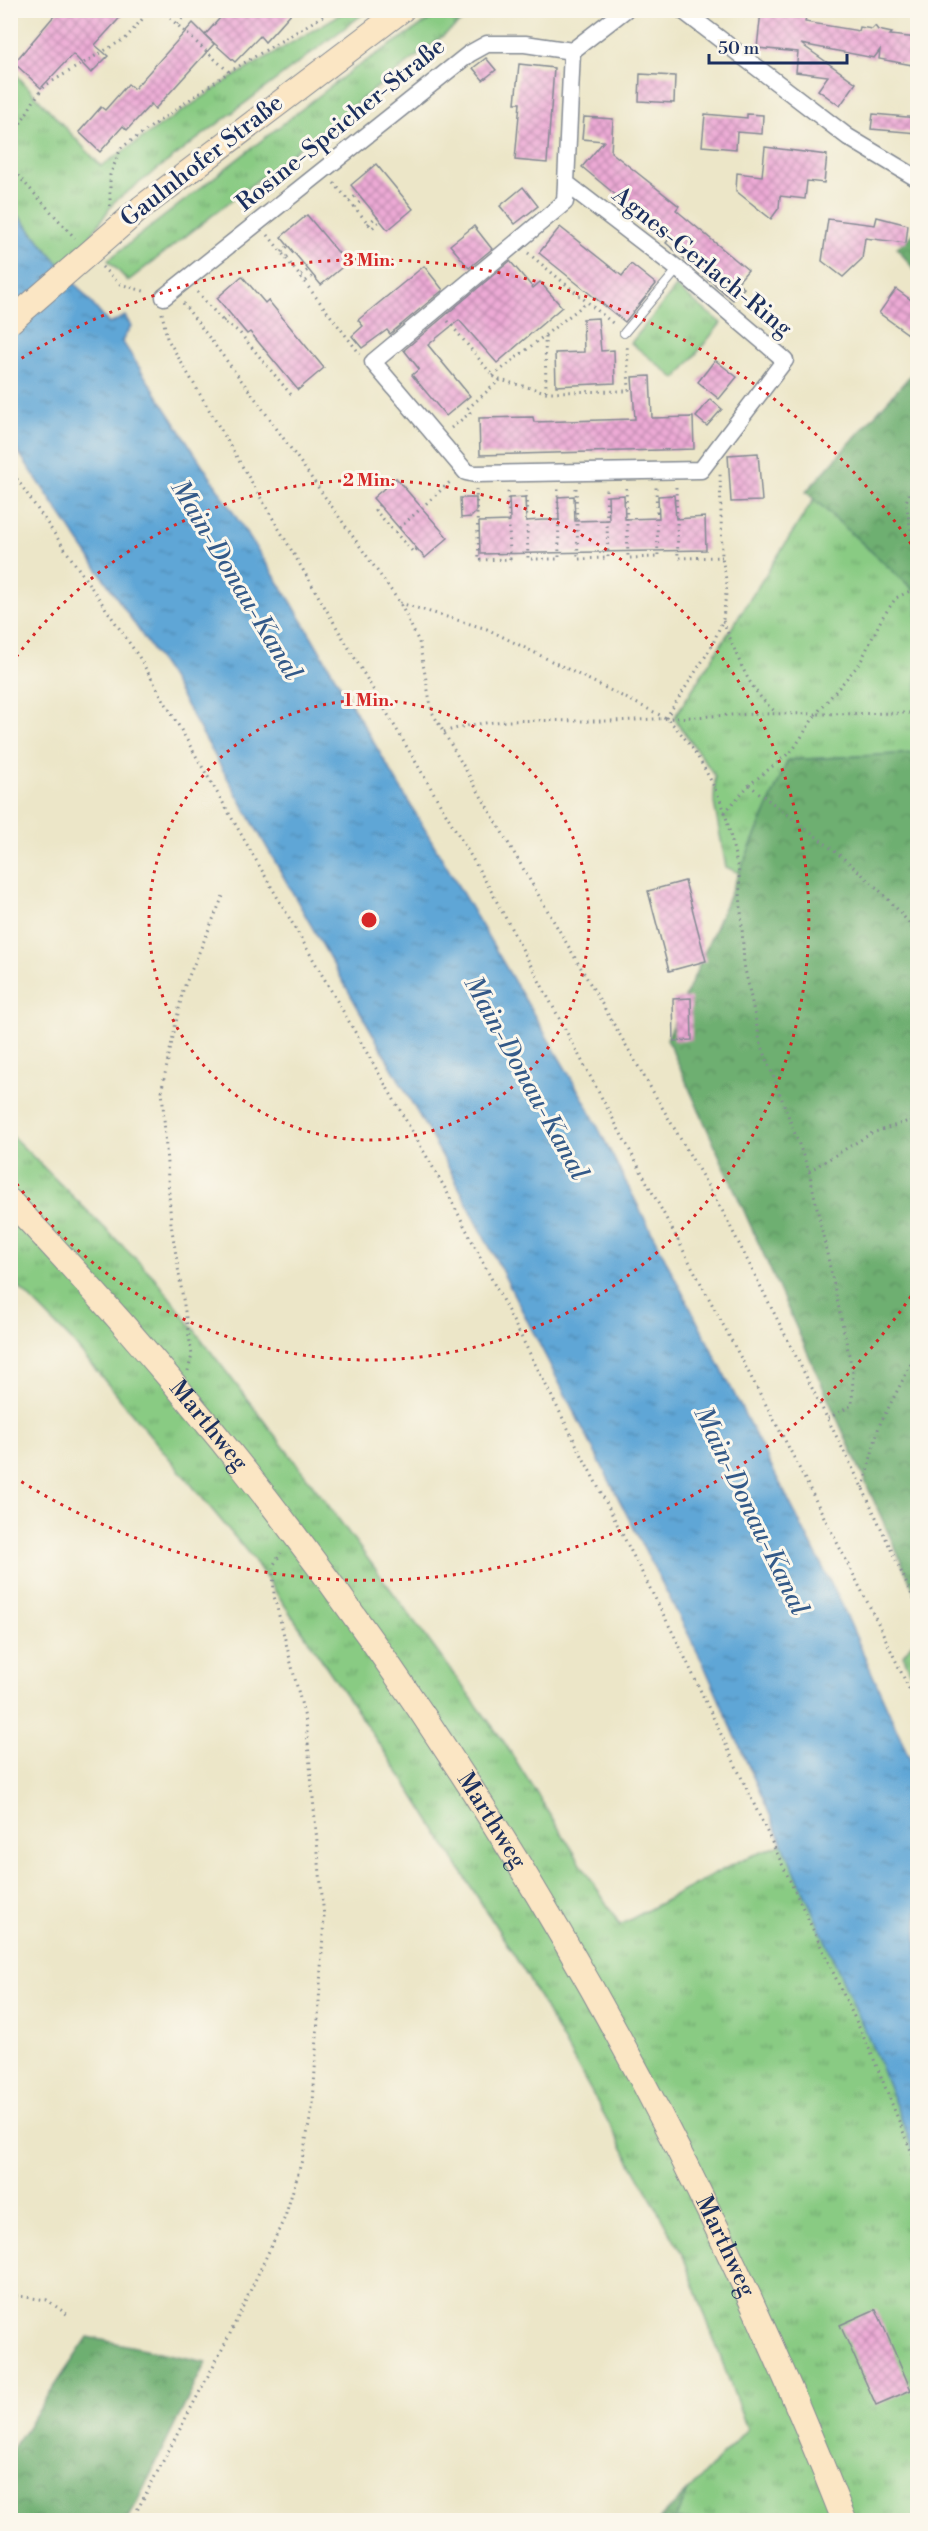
<svg xmlns="http://www.w3.org/2000/svg" width="928" height="2531" font-family="'Libre Bodoni',serif">
<defs>
<pattern id="grass-tufts" width="24" height="20" patternUnits="userSpaceOnUse" patternTransform="scale(1.5)"><rect width="24" height="20" fill="#89cb83"/><path d="M3 7l-1-3M5 7V3M7 7l1-3M15 17l-1-3M17 17v-4M19 17l1-3" fill="none" stroke="#6fa56e"/></pattern>
<pattern id="forest-crowns" width="20" height="18" patternUnits="userSpaceOnUse" patternTransform="scale(1.5)"><rect width="20" height="18" fill="#6eaf71"/><path d="M2 6a3 3 0 1 1 6 0M12 15a3 3 0 1 1 6 0" fill="none" stroke="#5a8f60"/></pattern>
<pattern id="water-ripples" width="26" height="14" patternUnits="userSpaceOnUse" patternTransform="scale(1.5)"><rect width="26" height="14" fill="#5fa6d6"/><path d="M2 4q2-2 4 0t4 0M15 11q2-2 4 0t4 0" fill="none" stroke="#4e88b1"/></pattern>
<pattern id="building-cross-hatch" width="8" height="8" patternUnits="userSpaceOnUse" patternTransform="scale(1.5)"><rect width="8" height="8" fill="#edaad5"/><path d="M0 0l8 8M0 8l8-8" fill="none" stroke="#bf8bb0"/></pattern>
</defs>
<rect width="100%" height="100%" fill="#fbf7ec"/>
<filter id="ink" filterUnits="userSpaceOnUse"><feTurbulence type="fractalNoise" baseFrequency=".0167" numOctaves="2"/><feDisplacementMap in="SourceGraphic" scale="12" xChannelSelector="R" yChannelSelector="G"/><feConvolveMatrix kernelMatrix="1 2 1 2 8 2 1 2 1" color-interpolation-filters="sRGB"/></filter>
<filter id="wash" filterUnits="userSpaceOnUse"><feTurbulence type="fractalNoise" baseFrequency=".008" numOctaves="4" result="noise"/><feDisplacementMap in="SourceGraphic" scale="24" xChannelSelector="R" yChannelSelector="G"/><feGaussianBlur stdDeviation="1.35" result="paint"/><feColorMatrix in="noise" values="0 0 0 0 0 0 0 0 0 0 0 0 0 0 0 0 0 1.4 0 .05"/><feComposite in="paint" operator="in"/></filter>
<g filter="url(#wash)">
<rect width="100%" height="100%" fill="#ece6c8"/>
<g fill="url(#grass-tufts)" stroke="#527d70" stroke-width="1.5">
<polygon points="346,11 367,11 114,202 66,272 11,206 10,68 101,166 233,77"/>
<polygon points="443,11 475,11 128,281 108,260 352,70"/>
<polygon points="676,287 721,323 676,379 631,343"/>
<polygon points="814,499 917,593 917,753 788,760 739,873 726,867 714,803 715,776 674,718"/>
<polygon points="10,1134 154,1277 325,1501 504,1742 620,1925 741,1860 783,1844 879,2062 917,2159 917,2520 675,2520 688,2491 747,2429 684,2258 527,1976 413,1794 254,1560 71,1340 11,1279"/>
<polygon points="917,1637 917,1687 903,1655"/>
</g>
<g fill="url(#forest-crowns)" stroke="#446f68" stroke-width="1.5">
<polygon points="917,231 917,273 897,248"/>
<polygon points="917,368 917,593 806,492"/>
<polygon points="917,753 917,1597 667,1039 788,760"/>
<polygon points="88,2337 206,2362 128,2520 11,2520 11,2451"/>
<polygon points="688,2491 675,2520 658,2520"/>
</g>
<polygon fill="url(#water-ripples)" stroke="#3d6a9a" stroke-width="1.5" points="10,206 109,324 125,316 131,326 122,341 290,600 584,1100 841,1603 917,1775 917,2159 879,2062 703,1663 450,1170 169,675 11,441"/>
<g id="blocks">
<g fill="url(#building-cross-hatch)">
<polygon points="59,10 127,10 95,45 108,56 91,73 73,54 41,88 14,63"/>
<polygon points="227,10 294,10 265,42 260,36 235,62 205,35"/>
<polygon points="761,11 806,16 805,22 859,31 860,27 872,29 875,26 878,30 892,33 890,35 918,38 918,66 879,59 880,50 874,58 801,44 856,83 840,106 818,90 828,76 796,72 798,52 757,48"/>
<polygon points="193,23 214,44 155,109 151,104 127,130 123,126 100,152 79,132 101,107 105,110 128,84 134,89"/>
<polygon points="486,58 496,70 483,80 473,68"/>
<polygon points="519,64 554,68 547,163 515,160 520,103 515,103"/>
<polygon points="640,74 675,76 674,103 639,101"/>
<polygon points="705,114 747,118 747,114 763,115 762,134 737,132 736,149 702,146"/>
<polygon points="873,114 918,118 918,133 871,129"/>
<polygon points="584,117 613,119 611,152 679,206 676,210 748,270 737,283 744,288 733,300 666,243 669,239 582,167 604,141 582,139"/>
<polygon points="765,147 827,155 824,183 807,181 805,199 780,196 779,208 771,219 736,191 737,173 762,176"/>
<polygon points="376,164 413,209 388,230 351,185"/>
<polygon points="523,187 538,206 515,224 500,206"/>
<polygon points="307,215 347,263 321,285 281,237"/>
<polygon points="877,217 908,225 906,243 865,238 862,259 843,277 822,261 828,219 875,225"/>
<polygon points="474,226 492,249 469,268 450,245"/>
<polygon points="560,227 622,276 631,264 656,284 625,322 539,253"/>
<polygon points="510,261 533,288 540,282 562,307 497,363 459,320 428,345 470,396 446,416 412,375 419,369 404,350"/>
<polygon points="424,266 443,290 390,334 387,330 362,348 352,336 363,326 358,320"/>
<polygon points="242,276 265,303 268,300 324,368 298,390 250,332 247,334 217,298"/>
<polygon points="896,289 918,305 918,341 879,313"/>
<polygon points="598,318 601,351 614,350 615,383 556,386 555,353 584,352 583,319"/>
<polygon points="715,360 737,377 719,399 698,382"/>
<polygon points="650,376 652,418 693,417 694,449 480,455 479,418 533,417 534,422 635,419 632,377"/>
<polygon points="710,399 722,409 707,426 696,417"/>
<polygon points="758,453 762,501 731,502 728,455"/>
<polygon points="396,478 448,538 425,558 373,498"/>
<polygon points="624,495 625,519 659,518 658,496 674,495 676,519 705,517 706,550 480,554 479,522 510,521 509,498 525,497 526,521 542,520 559,520 558,497 574,496 575,521 609,520 608,496"/>
<polygon points="460,498 476,498 476,512 471,517 461,518"/>
<polygon points="685,881 706,961 669,971 648,891"/>
<polygon points="691,998 692,1040 674,1041 673,999"/>
<polygon points="876,2309 911,2390 876,2405 840,2325"/>
</g>
</g>
</g>
<g filter="url(#ink)">
<use href="#blocks" fill-opacity="0" stroke="#848a93" stroke-width="1.5"/>
<g fill="none" stroke-linecap="round" stroke-linejoin="round">
<defs>
<polyline id="service" points="624,333 678,269"/>
<g id="minor">
<polyline points="682,10 848,137 918,179"/>
<polyline points="566,183 678,269 785,360 701,470 475,474 466,472 373,362 565,202 566,183 572,51"/>
<polyline points="164,297 469,54 487,44 525,44 572,51 625,10"/>
</g>
<g id="secondary">
<polyline points="142,207 402,10"/>
<path id="s1" d="M10,1201C372,1578 654,2035 844,2520"/>
</g>
</defs>
<use href="#service" stroke="#848a93" stroke-width="10"/>
<use href="#minor" stroke="#848a93" stroke-width="19"/>
<use href="#secondary" stroke="#848a93" stroke-width="26"/>
<g stroke="#848a93" stroke-width="3" stroke-dasharray="1.5 4.5" stroke-linecap="butt">
<polyline points="161,10 229,72"/>
<polyline points="10,15 14,10"/>
<polyline points="177,24 190,10"/>
<polyline points="10,157 14,134 38,94 46,85 126,38 150,10"/>
<polyline points="10,167 75,238"/>
<polyline points="334,183 372,228 381,220"/>
<polyline points="349,201 358,194"/>
<polyline points="110,206 110,175 121,148 229,72 333,10"/>
<polyline points="354,207 363,199"/>
<polyline points="368,224 377,216"/>
<polyline points="268,235 360,354"/>
<polyline points="282,252 288,246"/>
<polyline points="528,253 615,325"/>
<polyline points="287,257 293,252"/>
<polyline points="102,267 120,284 147,292"/>
<polyline points="301,275 308,270"/>
<polyline points="306,281 313,276"/>
<polyline points="197,292 223,321 239,332 293,397"/>
<polyline points="183,303 257,401 400,603 419,642 432,712 723,1212 863,1489 918,1608"/>
<polyline points="162,313 167,338 489,887 789,1448 879,1625 918,1708"/>
<polyline points="223,321 232,314"/>
<polyline points="448,321 493,376 500,380 546,392 629,391 627,344"/>
<polyline points="545,336 546,391"/>
<polyline points="493,376 586,303"/>
<polyline points="451,428 470,413 467,409 500,380"/>
<polyline points="10,469 139,657 446,1190 679,1645 873,2057 918,2168"/>
<polyline points="918,471 906,502 918,574"/>
<polyline points="676,487 678,558 722,557"/>
<polyline points="576,488 578,559 608,558 606,489"/>
<polyline points="626,488 628,558 658,557 656,487"/>
<polyline points="476,489 479,560 510,559 508,490"/>
<polyline points="526,490 528,559 559,559 558,489"/>
<polyline points="379,505 375,510 413,552 417,549"/>
<polyline points="395,532 451,481"/>
<path d="M400,603L487,629L666,718C690,738 714,783 725,812L749,785L793,750L816,714L910,713L918,710"/>
<path d="M723,621C737,654 747,690 776,712"/>
<polyline points="666,718 712,646 723,619 727,585 722,557 720,473"/>
<path d="M444,732C495,715 553,722 607,721C677,719 746,712 816,714L860,663L882,618L896,598L918,587"/>
<path d="M749,785C798,824 887,884 918,937"/>
<polyline points="725,812 739,873 744,964 760,1041 809,1171 853,1373 852,1405 827,1419"/>
<polyline points="809,1171 872,1133 918,1118"/>
<polyline points="188,1371 192,1355 171,1224 162,1088 183,990 223,896"/>
<polyline points="863,1488 879,1426 911,1364 918,1358"/>
<polyline points="10,2295 47,2300 68,2315"/>
<polyline points="132,2520 228,2338 285,2217 302,2160 313,2104 324,1917 306,1722 274,1596 273,1566 281,1553"/>
</g>
<use href="#service" stroke="#fff" stroke-width="8"/>
<use href="#minor" stroke="#fff" stroke-width="16"/>
<use href="#secondary" stroke="#fbe6c4" stroke-width="24"/>
<defs>
<polyline id="secondary-bridge" points="10,322 142,207"/>
</defs>
<use href="#secondary-bridge" stroke="#848a93" stroke-width="26" stroke-linecap="butt"/>
<use href="#secondary-bridge" stroke="#fbe6c4" stroke-width="24"/>
</g>
</g>
<g fill="none" stroke="#d62828" stroke-width="3" stroke-dasharray="3 6">
<circle cx="369" cy="920" r="220"/>
<path d="M11 664A440 440 0 1 1 11 1176"/>
<path d="M916 1289A660 660 0 0 1 14 1477M14 363A660 660 0 0 1 916 551"/>
</g>
<g text-anchor="middle" dominant-baseline="central" stroke-width="6" stroke-linejoin="round" paint-order="stroke">
<g font-size="24" fill="#1b2f5e" stroke="#fbf7ec">
<text transform="translate(341 125) rotate(-39)">Rosine-Speicher-Straße</text>
<text transform="translate(202 161) rotate(-38)">Gaulnhofer Straße</text>
<text transform="translate(702 262) rotate(39)">Agnes-Gerlach-Ring</text>
<text stroke="none"><textPath href="#s1" startOffset="300">Marthweg</textPath></text>
<text stroke="none"><textPath href="#s1" startOffset="786">Marthweg</textPath></text>
<text stroke="none"><textPath href="#s1" startOffset="1272">Marthweg</textPath></text>
</g>
<g font-size="26" font-style="italic" fill="#335988" stroke="#fbf7ec">
<text transform="translate(236 580) rotate(59)">Main-Donau-Kanal</text>
<text transform="translate(526 1078) rotate(61)">Main-Donau-Kanal</text>
<text transform="translate(751 1511) rotate(64)">Main-Donau-Kanal</text>
</g>
</g>
<circle cx="369" cy="920" r="9" fill="#d62828" stroke="#fbf7ec" stroke-width="3"/>
<g font-size="18" text-anchor="middle" font-weight="bold" fill="#d62828" stroke="#fbf7ec" stroke-width="6" stroke-linejoin="round" paint-order="stroke">
<text x="369" y="266">3 Min.</text>
<text x="369" y="486">2 Min.</text>
<text x="369" y="706">1 Min.</text>
</g>
<rect width="928" height="2531" fill="none" stroke="#fbf7ec" stroke-width="36"/>
<path d="M709 54v9h138v-9" fill="none" stroke="#1b2f5e" stroke-width="3"/>
<text x="718" y="54" font-size="18" fill="#1b2f5e" stroke="#fbf7ec" stroke-width="4.5" paint-order="stroke">50 m</text>
</svg>
